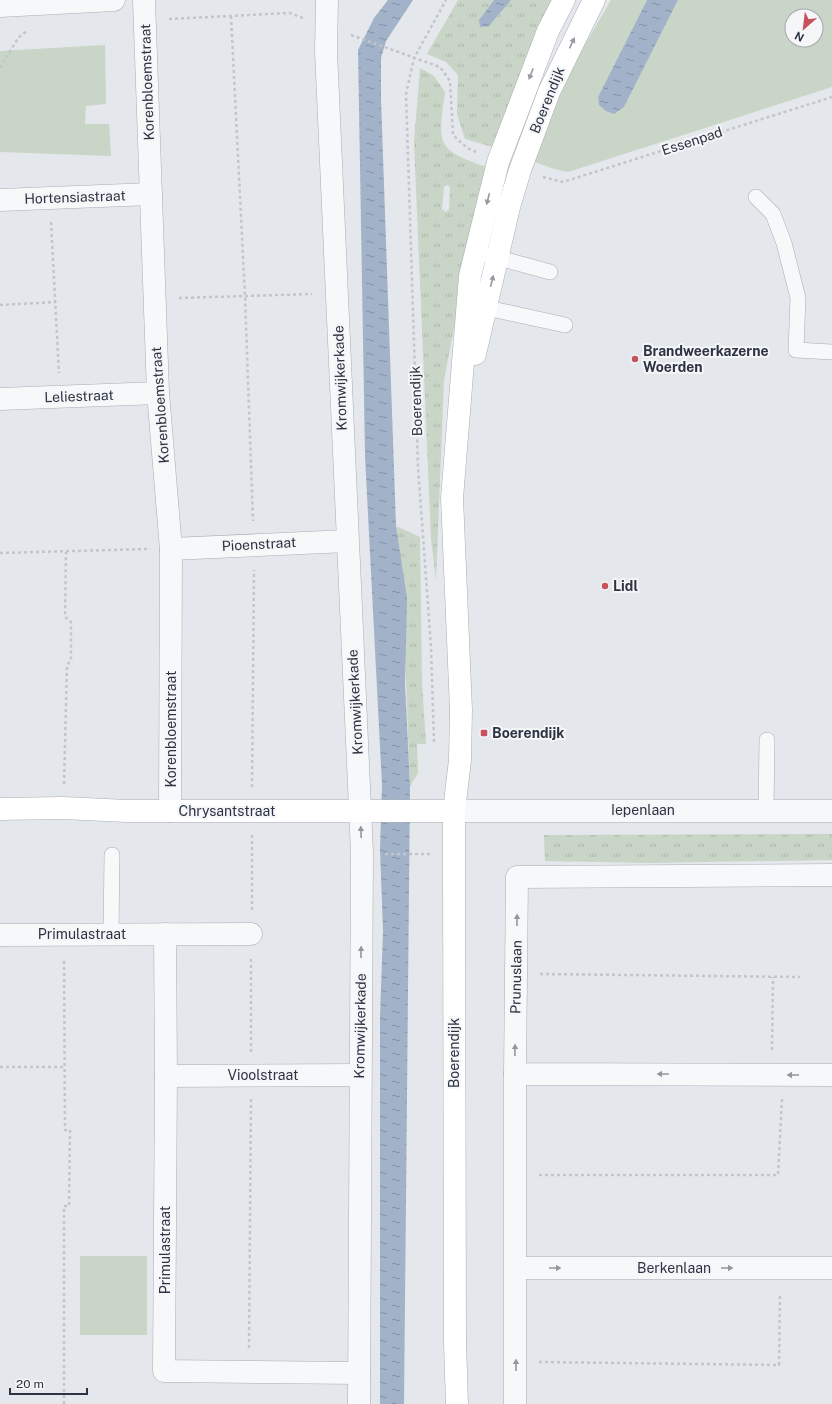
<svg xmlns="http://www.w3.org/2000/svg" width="832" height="1404" font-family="'Public Sans',sans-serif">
<defs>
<pattern id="grass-tufts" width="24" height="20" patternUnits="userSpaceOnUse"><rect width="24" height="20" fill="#c9d5c6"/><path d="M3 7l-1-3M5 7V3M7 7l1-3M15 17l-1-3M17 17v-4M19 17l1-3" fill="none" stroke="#adb7ab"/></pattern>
<pattern id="water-ripples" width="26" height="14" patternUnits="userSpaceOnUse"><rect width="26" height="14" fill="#a2b2c9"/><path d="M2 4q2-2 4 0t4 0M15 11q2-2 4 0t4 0" fill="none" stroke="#8491a5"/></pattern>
</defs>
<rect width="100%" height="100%" fill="#e4e7eb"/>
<g fill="url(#grass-tufts)" fill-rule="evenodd">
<polygon points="458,0 494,0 479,20 489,26 511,0 556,0 496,148 465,139 457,114 458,75 446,62 427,54"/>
<path d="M420,68L434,76L445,92C437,149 437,149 491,169L467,260L444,380L436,580L431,539L414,142ZM447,185L450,187L449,209L446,212L442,209L444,187Z"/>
<polygon points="396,526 420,537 422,683 426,744 417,744 418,773 410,786 405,655"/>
<polygon points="832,834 832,860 647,863 545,861 544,835"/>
</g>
<g fill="#c9d5c6" fill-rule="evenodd">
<path d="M611,0H647L598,97L624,107L678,0H832V87L568,172L554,169L535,162L568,74ZM792,16H816V40H792Z"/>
<polygon points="105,45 106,104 86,106 85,124 109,124 111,156 0,152 0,51"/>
<rect x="80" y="1256" width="67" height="79"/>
</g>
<g fill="url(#water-ripples)">
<polygon points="388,0 413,0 386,41 381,58 381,99 396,526 407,598 405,684 410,786 404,1404 380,1404 380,1017 383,931 380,849 382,785 365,456 358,50 374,18"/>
<polygon points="494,0 511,0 489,26 480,27 479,20"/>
<polygon points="647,0 678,0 624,107 614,114 606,111 599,105 598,97"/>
</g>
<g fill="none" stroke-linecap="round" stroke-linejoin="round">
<defs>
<g id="lane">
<polyline points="756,197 773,214 784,243 798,298 796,350 832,352"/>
<polyline points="488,255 550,272"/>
<polyline points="478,306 565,325"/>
<polyline points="766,810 767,740"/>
<polyline points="111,934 112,855"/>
</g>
<g id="street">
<polyline points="144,0 158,393 171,549 170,811"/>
<polyline points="327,0 326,51 362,853 359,1404"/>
<polyline points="0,6 114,0"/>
<polyline points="0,200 151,194"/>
<polyline points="0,399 158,393"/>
<polyline points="171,549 347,541"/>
<polyline points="454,811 832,811"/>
<polyline points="832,875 517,877 515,1074 832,1075"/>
<polyline points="165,934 166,1076 164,1371 359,1373"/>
<polyline points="0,935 251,934"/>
<polyline points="515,1074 515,1404"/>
<polyline points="166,1076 360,1075"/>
<polyline points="516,1268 832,1268"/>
</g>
<g id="secondary">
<polyline points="475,354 509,207 520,170 549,92 594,0"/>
<polyline points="0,809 63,808 127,811 454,811"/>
<polyline points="457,1404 455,1343 454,854 454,811 460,760 461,710 452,498 470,276 498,162 548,31 564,0"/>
</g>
</defs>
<use href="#lane" stroke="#a9adb5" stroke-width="16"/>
<use href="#street" stroke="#a9adb5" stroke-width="23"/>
<use href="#secondary" stroke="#a9adb5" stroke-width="23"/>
<g stroke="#c2c5ca" stroke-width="2.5" stroke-dasharray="3 3" stroke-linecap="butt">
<polyline points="231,16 245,296 253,521"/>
<polyline points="169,19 290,13 303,18"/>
<polyline points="351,35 440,67 450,81 453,135 467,148 476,152"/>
<polyline points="0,68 18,38 28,30"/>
<polyline points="543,177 563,182 832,97"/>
<polyline points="51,222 59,373"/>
<polyline points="179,298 312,294"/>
<polyline points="0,305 56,302"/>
<polyline points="0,553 147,549"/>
<polyline points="434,742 431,647 418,467 406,94 414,58 446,0"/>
<polyline points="64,784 67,665 71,660 71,622 65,617 66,552"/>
<polyline points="252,787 254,570"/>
<polyline points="385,854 430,854"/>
<polyline points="252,910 252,835"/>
<polyline points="540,974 800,977"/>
<polyline points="772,1050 773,977"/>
<polyline points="251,1052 251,959"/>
<polyline points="0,1067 64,1067"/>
<polyline points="539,1175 778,1175 782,1099"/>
<polyline points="249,1348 251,1099"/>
<polyline points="539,1362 779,1365 780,1293"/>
<polyline points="64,1404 64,1206 69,1206 70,1130 65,1130 64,959"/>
</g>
<use href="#lane" stroke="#f7f8fa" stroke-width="15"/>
<use href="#street" stroke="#f7f8fa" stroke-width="22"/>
<use href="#secondary" stroke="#fff" stroke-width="22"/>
</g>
<defs><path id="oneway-solid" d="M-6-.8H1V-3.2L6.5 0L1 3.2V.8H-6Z"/></defs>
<g fill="#9699a1">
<use href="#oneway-solid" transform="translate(572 43) rotate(-65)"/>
<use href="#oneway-solid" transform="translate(531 74) rotate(111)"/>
<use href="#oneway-solid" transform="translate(488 199) rotate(104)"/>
<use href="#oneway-solid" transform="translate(492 281) rotate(-76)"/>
</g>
<g fill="#92969e">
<use href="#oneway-solid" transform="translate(361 832) rotate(-92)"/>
<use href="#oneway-solid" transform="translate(517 920) rotate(-89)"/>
<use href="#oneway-solid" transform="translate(361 952) rotate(-89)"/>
<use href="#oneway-solid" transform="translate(515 1050) rotate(-89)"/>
<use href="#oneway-solid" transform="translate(663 1074) rotate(-180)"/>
<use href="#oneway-solid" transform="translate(793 1075) rotate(-180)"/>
<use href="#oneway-solid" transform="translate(555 1268)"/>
<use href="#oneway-solid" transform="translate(727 1268)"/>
<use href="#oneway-solid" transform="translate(516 1365) rotate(-90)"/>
</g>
<g fill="#c7525d" stroke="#f4f6f8" stroke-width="1.5">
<circle cx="635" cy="359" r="4"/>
<circle cx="605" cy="586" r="4"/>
<rect x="480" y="729" width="8" height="8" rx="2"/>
</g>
<g text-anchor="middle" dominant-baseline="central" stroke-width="4" stroke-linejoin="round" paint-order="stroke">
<g font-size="14" fill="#2d3343" stroke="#f4f6f8">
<text transform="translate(147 82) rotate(-92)">Korenbloemstraat</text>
<text transform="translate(547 100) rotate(-68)">Boerendijk</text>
<text transform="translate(692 141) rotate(-18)">Essenpad</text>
<text transform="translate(75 197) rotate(-2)">Hortensiastraat</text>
<text transform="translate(340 378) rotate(-92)">Kromwijkerkade</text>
<text transform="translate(79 396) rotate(-2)">Leliestraat</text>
<text transform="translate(416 401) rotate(-92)">Boerendijk</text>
<text transform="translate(160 405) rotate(-94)">Korenbloemstraat</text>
<text transform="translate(259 544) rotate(-3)">Pioenstraat</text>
<text transform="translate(355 702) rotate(-93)">Kromwijkerkade</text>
<text transform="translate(171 729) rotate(-90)">Korenbloemstraat</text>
<text x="643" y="810">Iepenlaan</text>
<text x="227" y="811">Chrysantstraat</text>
<text x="82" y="934">Primulastraat</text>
<text transform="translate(516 977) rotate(-89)">Prunuslaan</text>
<text transform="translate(360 1026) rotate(-89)">Kromwijkerkade</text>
<text transform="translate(454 1053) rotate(-90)">Boerendijk</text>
<text x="263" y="1075">Vioolstraat</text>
<text transform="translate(165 1250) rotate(-90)">Primulastraat</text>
<text x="674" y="1268">Berkenlaan</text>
</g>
<g font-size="14" font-weight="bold" fill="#2d3343" stroke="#f4f6f8" text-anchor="start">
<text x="643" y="351">Brandweerkazerne<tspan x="643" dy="16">Woerden</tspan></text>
<text x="613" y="586">Lidl</text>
<text x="492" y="733">Boerendijk</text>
</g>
</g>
<g transform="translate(804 28) rotate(208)"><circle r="19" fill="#f4f6f8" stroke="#a4a8b0"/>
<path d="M0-3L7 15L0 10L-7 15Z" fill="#c7525d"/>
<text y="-6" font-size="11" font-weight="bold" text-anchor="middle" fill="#2d3343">N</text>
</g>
<path d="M10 1388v6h77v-6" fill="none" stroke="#2d3343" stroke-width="2"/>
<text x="16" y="1388" font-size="12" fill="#2d3343" stroke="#f4f6f8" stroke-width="3" paint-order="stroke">20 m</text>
</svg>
